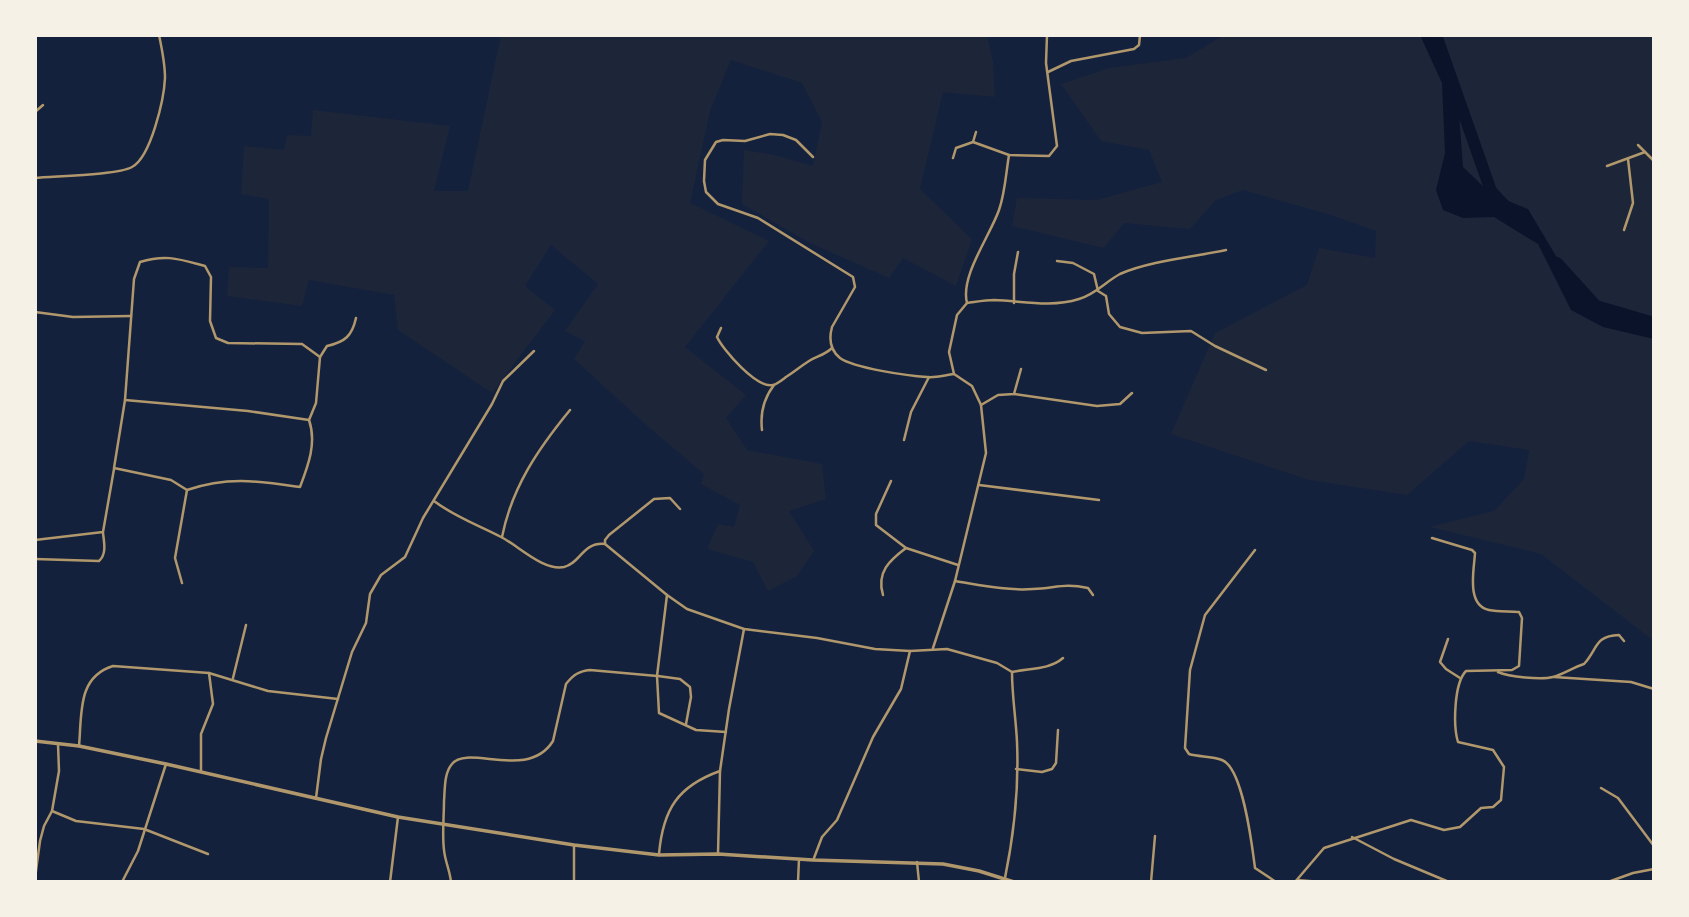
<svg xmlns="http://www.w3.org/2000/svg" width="1689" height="917" font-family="'Asap Condensed',sans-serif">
<rect width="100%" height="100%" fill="#14213d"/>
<g fill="#1d2539">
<polygon points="501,35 987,35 993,62 995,97 943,92 920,189 972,239 956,286 903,258 889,278 810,243 742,204 744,150 775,155 813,166 822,122 802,83 731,60 710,111 690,203 769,241 685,347 746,395 726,418 747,450 822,464 826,499 789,511 814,551 797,576 768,591 753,562 707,549 718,524 734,527 740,505 701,484 704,474 645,424 574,359 585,341 565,331 598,284 551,245 525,286 555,310 492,393 398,330 394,295 309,280 302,306 227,296 229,267 268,268 269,199 241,194 244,146 284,150 287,135 311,136 313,110 450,126 434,191 468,191"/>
<polygon points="1224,35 1654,35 1654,641 1541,554 1430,527 1494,511 1524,479 1529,450 1469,441 1407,495 1309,480 1171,434 1215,333 1307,285 1319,248 1375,258 1376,231 1331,215 1243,190 1216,200 1190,229 1124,223 1104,248 1012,226 1017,198 1097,200 1162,182 1149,150 1101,141 1061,84 1109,68 1186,58"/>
</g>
<polygon fill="#0b132b" points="1420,35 1434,35 1457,87 1463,167 1491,194 1528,209 1575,288 1594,312 1654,321 1654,339 1603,327 1571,310 1538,244 1494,217 1463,218 1443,210 1436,190 1445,153 1442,83"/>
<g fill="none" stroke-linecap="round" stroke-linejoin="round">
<g stroke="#0b132b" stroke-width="12">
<polyline points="1436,35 1491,191 1507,208"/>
<polyline points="1557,263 1596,306 1654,323"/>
</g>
<g stroke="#b1986c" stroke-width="2.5">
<polyline points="1048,72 1071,61 1134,49 1139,45 1140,35"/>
<polyline points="35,112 43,105"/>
<polyline points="973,142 976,132"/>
<polyline points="1638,145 1654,161"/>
<path d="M813,157L796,140L783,135L770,134L745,141L723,140L716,142L705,160L704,181L706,192L718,204L758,218L853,277L855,287L832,327C829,338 830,350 840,358C854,368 908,376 927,377C936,378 945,375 954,374"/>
<polyline points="953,158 956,148 973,142 1009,155 1049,156 1057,146 1046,63 1047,35"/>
<polyline points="1607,166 1645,152"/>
<path d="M35,178C55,176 118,175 132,167C151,157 164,99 165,78C165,63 162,49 159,35"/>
<polyline points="1624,230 1633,203 1628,159"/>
<polyline points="1057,261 1073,263 1094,274 1098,291 1106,296 1109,314 1120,327 1142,333 1191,331 1215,346 1266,370"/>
<path d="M967,303C960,276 990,236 999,210C1005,193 1006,173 1009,155"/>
<polyline points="1014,303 1014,274 1018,252"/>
<polyline points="35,312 73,317 131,316"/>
<path d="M721,328L717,337C723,350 757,389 773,385C777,384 782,380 786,377C794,372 801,366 809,361C817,356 825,355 832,348"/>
<polyline points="1014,394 1097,406 1120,404 1132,393"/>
<path d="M125,400L248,411L309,420L316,403L320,357L327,346C345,342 352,336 356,318"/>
<polyline points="981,405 998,395 1014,394 1021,369"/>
<path d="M762,430C760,413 764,398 774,385"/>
<polyline points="904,440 911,412 929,377"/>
<polyline points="891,481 876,514 876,525 906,548 958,565"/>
<polyline points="979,485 1099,500"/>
<path d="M187,490C228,476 258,481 300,487C308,466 317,443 309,420"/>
<path d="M434,501C455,517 478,525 501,537C519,546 543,571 564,567C581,563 582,542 605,544L667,595L687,609L744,629L817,638L875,649L910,651L947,649L997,663L1012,672C1030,668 1049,670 1063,658"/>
<path d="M502,537C512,487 538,449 570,410"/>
<polyline points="35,540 103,532 114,469"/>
<polyline points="605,544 605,540 609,535 654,499 670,498 680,509"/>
<path d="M1255,550L1205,615L1190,670L1185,748L1189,754C1199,757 1212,756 1222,760C1243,768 1252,845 1255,868L1276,882"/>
<path d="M35,559L99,561C107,554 104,542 103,533"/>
<path d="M955,581C980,585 1007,591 1033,589C1056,588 1064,583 1088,588L1093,595"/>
<path d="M182,583L175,558L187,490L171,480L114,468L125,400L134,279L140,262C166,254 179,259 205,266L211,277L210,321L216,338L228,343L302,344L320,357"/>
<polyline points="667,595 657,676 659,713 696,730 726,732"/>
<path d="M883,595C876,572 890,560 906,548"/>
<polyline points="1448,639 1440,662 1446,669 1460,678"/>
<path d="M933,648L955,581L986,453L981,405L972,386L954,374L949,352L957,315L967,303C975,302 985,300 994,300C1023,301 1050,308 1079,299C1096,294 1105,282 1120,274C1150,261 1193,257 1226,250"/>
<path d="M1498,672C1509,677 1541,680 1553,677C1562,675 1574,667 1584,664C1598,649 1594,636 1619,635L1624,641"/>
<polyline points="658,676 680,679 690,687 691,697 686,724"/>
<polyline points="1554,677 1631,682 1654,689"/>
<polyline points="233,678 246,625"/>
<path d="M79,746C82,714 77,677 113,666L209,673L268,691L338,699"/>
<polyline points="1016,769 1042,772 1052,769 1056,763 1058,730"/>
<polyline points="201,771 201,734 213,704 209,673"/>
<polyline points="1601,788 1618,798 1654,846"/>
<polyline points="316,798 321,759 326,738 352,652 366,623 370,594 381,575 405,557 423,518 492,404 503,381 534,351"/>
<polyline points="52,811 76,821 144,829 208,854"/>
<polyline points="1352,837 1394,859 1449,882"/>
<path d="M659,854C663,809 678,786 720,771"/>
<polyline points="718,854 720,771 729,709 744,629"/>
<polyline points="814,858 822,837 837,820 873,737 901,689 910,651"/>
<polyline points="917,862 919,882"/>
<polyline points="35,878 40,841 44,826 52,811 59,771 58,744"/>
<path d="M1005,878C1014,834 1019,787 1017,742C1016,719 1012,696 1012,672"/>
<polyline points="1297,880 1321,882"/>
<polyline points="122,882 138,851 166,764"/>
<polyline points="390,882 398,817"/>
<path d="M451,882C450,871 445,861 444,850C442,834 444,817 444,801C445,789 444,773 452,764C468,744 528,781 553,741L566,684C573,675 579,671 590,670L657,676"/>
<polyline points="574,882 574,845"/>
<polyline points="798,882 799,859"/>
<polyline points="1151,882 1155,836"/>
<path d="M1295,882L1324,848L1411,820L1444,830L1460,827L1481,808L1493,807L1501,800L1504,767L1493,750L1458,742C1453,726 1454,683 1466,671L1512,670L1519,666L1522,618L1519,612C1509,611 1499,612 1489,610C1466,605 1474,570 1475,553L1472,550L1432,538"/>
<polyline points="1608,882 1633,873 1654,869"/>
</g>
<polyline stroke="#b1986c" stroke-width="3.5" points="35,741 79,746 166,764 398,817 574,845 659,855 718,854 813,860 943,864 979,871 1014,882"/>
</g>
<rect width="1689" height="917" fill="none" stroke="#f6f1e7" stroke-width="74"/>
</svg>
